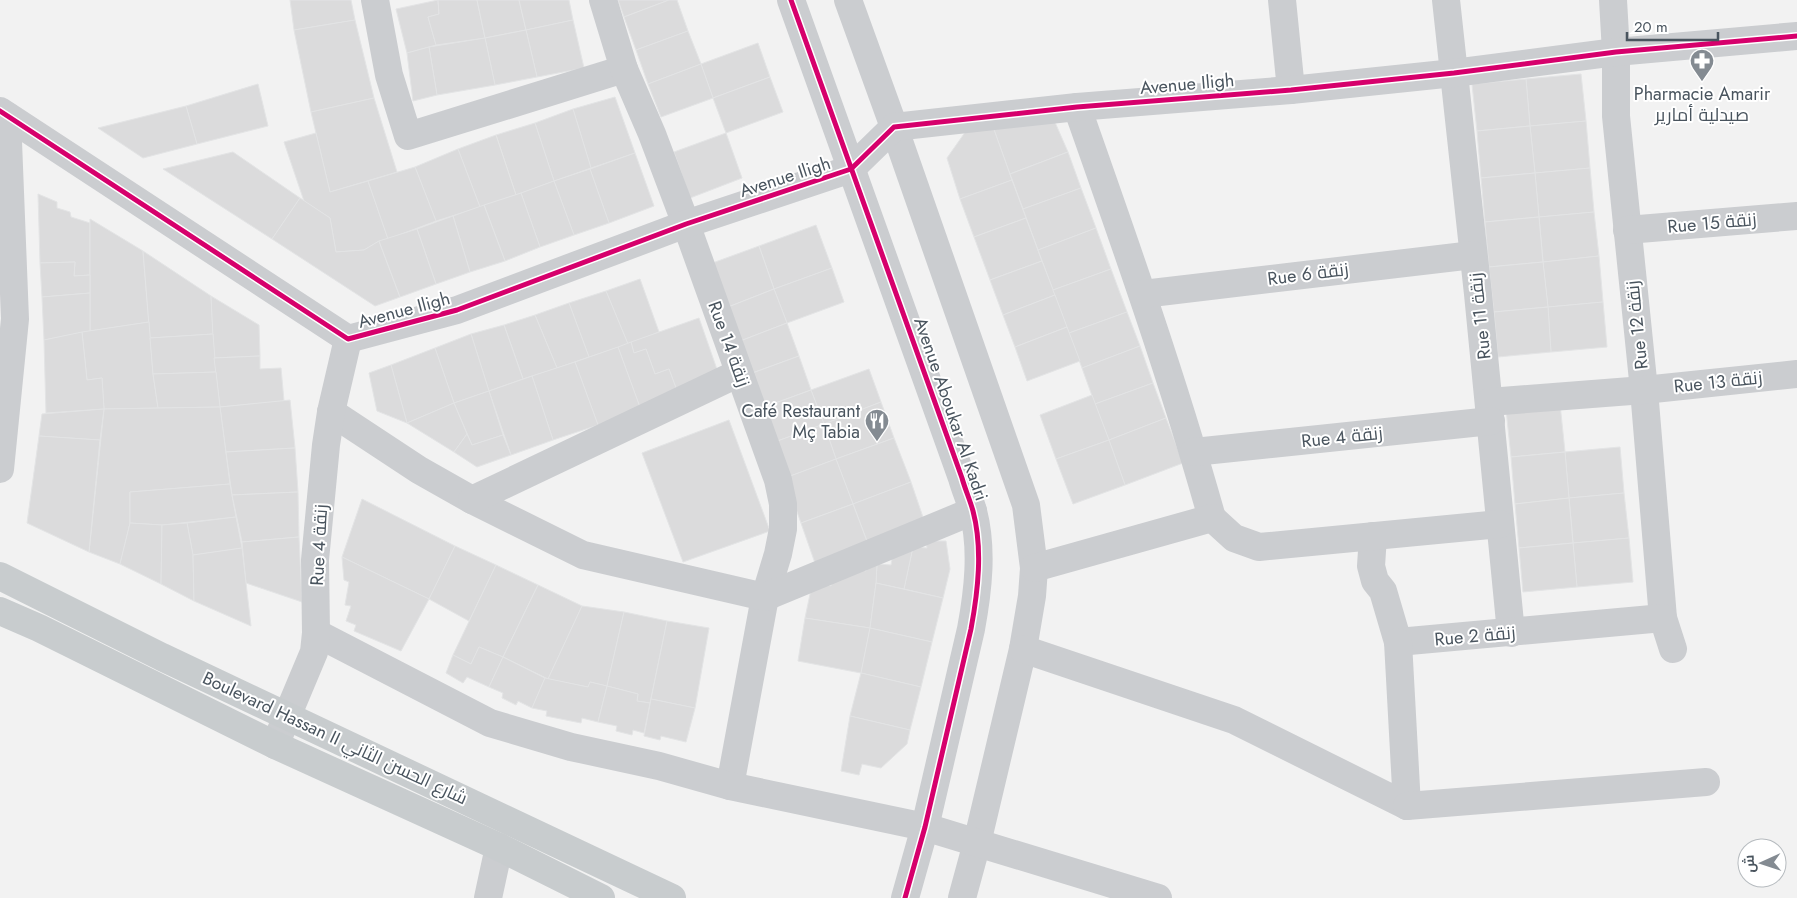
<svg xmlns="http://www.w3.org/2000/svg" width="1797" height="898" font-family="Jost,Cairo,sans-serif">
<rect width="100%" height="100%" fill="#f2f2f2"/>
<g fill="#dbdbdc" stroke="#e3e4e5">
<polygon points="290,0 351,0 355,20 294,30"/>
<polygon points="438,0 439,14 428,17 436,45 407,53 396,9"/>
<polygon points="438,0 477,0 485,38 436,45 428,17 439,14"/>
<polygon points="477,0 519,0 526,30 485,38"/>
<polygon points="519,0 569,0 573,20 526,30"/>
<polygon points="618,0 669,0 624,17"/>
<polygon points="669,0 677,0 688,31 636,50 624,17"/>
<polygon points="355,20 374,98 311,112 294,30"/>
<polygon points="573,20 584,68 537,77 526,30"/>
<polygon points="526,30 537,77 495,85 485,38"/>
<polygon points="688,31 701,64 648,84 636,50"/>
<polygon points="485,38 495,85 437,95 429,47"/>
<polygon points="758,43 770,77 713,98 701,64"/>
<polygon points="429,47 437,95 413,101 407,53"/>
<polygon points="701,64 713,98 661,117 648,84"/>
<polygon points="1581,74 1586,121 1530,126 1526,79"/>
<polygon points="770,77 783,112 726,133 713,98"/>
<polygon points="1526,79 1530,126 1477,131 1472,84"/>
<polygon points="258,84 268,126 197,144 186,106"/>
<polygon points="615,97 635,153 591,168 573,109"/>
<polygon points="374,98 397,172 330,192 311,112"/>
<polygon points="186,106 197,144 143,158 98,128"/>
<polygon points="573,109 591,168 554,181 535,123"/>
<polygon points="1054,120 1068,152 1010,174 992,124"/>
<polygon points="1586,121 1590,168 1535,173 1530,126"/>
<polygon points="535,123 554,181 516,195 496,135"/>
<polygon points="992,124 1012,180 960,199 947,158 966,131"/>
<polygon points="1530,126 1535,173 1481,178 1477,131"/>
<polygon points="316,133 330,192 368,181 388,239 379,241 364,250 336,252 330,218 304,201 284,142"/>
<polygon points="726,133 742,178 690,198 674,152"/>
<polygon points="496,135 516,195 480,207 458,149"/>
<polygon points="458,149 480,207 436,221 415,167"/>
<polygon points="233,152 300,198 272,239 163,169"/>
<polygon points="1068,152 1081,188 1023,209 1010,174"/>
<polygon points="635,153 654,206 609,223 590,169"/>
<polygon points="415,167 436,221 388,239 368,181"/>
<polygon points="1590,168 1594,212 1539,217 1535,173"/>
<polygon points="590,169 609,223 574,235 554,181"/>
<polygon points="1535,173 1539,217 1485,222 1481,178"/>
<polygon points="1012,180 1026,218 974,237 960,199"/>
<polygon points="554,181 574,235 540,247 521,193"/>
<polygon points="1081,188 1096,228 1038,250 1023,209"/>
<polygon points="521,193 540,247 505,261 484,205"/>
<polygon points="38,194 57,202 57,208 70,212 71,217 90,223 90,275 74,276 75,262 40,263"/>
<polygon points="300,198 330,218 336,252 364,250 379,241 400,297 375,306 272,239"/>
<polygon points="484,205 505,261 470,272 453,216"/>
<polygon points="1594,212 1599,256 1543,262 1539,217"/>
<polygon points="453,216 470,272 436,284 417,229"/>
<polygon points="1539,217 1543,262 1489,267 1485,222"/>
<polygon points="1026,218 1042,261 990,280 974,237"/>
<polygon points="90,219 143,251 149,322 90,331"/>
<polygon points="816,225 832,268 774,289 759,246"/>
<polygon points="1096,228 1111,269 1053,290 1038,250"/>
<polygon points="417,229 436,284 400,297 379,241"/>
<polygon points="759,246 774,289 723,309 707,265"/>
<polygon points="143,251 211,296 213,334 150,338"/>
<polygon points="1599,256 1603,302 1548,307 1543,262"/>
<polygon points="1042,261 1055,295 1003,315 990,280"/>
<polygon points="75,262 74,276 90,275 90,293 42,297 40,263"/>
<polygon points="1543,262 1548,307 1494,312 1489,267"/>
<polygon points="832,268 844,302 787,323 774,289"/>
<polygon points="1111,269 1127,312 1069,333 1053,290"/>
<polygon points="640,279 659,332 628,344 606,291"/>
<polygon points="774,289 787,323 735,343 723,309"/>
<polygon points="606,291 628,344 589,357 569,303"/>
<polygon points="90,293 90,331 44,340 42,297"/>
<polygon points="1055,295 1067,327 1015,347 1003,315"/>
<polygon points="211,296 259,325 260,356 214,358"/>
<polygon points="1603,302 1607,347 1551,352 1548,307"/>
<polygon points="569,303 589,357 557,368 535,315"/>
<polygon points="1548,307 1551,352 1498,357 1494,312"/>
<polygon points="1127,312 1140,346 1082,368 1069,333"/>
<polygon points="535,315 557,368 523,379 504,325"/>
<polygon points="699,318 720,378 679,396 669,369 655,374 646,349 634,353 631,342"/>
<polygon points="149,322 153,374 158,408 104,409 102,378 87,380 82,332"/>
<polygon points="787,323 799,356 747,375 735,343"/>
<polygon points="504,325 523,379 489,391 471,334"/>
<polygon points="1067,327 1080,361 1027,381 1015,347"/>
<polygon points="82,332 87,380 102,378 104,409 46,413 44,340"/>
<polygon points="213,334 216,372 153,374 150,338"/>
<polygon points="471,334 489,391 454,403 435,348"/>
<polygon points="631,342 634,353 646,349 655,374 669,369 679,396 641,410 618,347"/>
<polygon points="1140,346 1153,383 1095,404 1082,368"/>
<polygon points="618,347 641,410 598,425 575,362"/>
<polygon points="435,348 454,403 407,423 391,365"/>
<polygon points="260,356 260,369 281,368 284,401 220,407 214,358"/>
<polygon points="799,356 811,390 759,409 747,375"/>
<polygon points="575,362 598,425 553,440 532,376"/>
<polygon points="391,365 407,423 377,411 369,373"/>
<polygon points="869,369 881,402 824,424 811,390"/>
<polygon points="216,372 220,407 158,408 153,374"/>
<polygon points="532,376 553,440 511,455 489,391"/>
<polygon points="1153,383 1166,418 1109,440 1095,404"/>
<polygon points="811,390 824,424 772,443 759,409"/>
<polygon points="489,391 503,435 472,445 454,403"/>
<polygon points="1092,395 1109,440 1056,459 1040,415"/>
<polygon points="290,400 295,448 226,452 220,407"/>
<polygon points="881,402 894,438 836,459 824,424"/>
<polygon points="454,403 467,434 454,452 407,423"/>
<polygon points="1560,404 1565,452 1511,457 1506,409"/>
<polygon points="220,407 230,484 130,492 130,523 120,564 89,552 104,409"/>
<polygon points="104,409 100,440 39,436 42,414"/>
<polygon points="1166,418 1183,463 1125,485 1109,440"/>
<polygon points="729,420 770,531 683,562 642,453"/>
<polygon points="824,424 836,459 785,478 772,443"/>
<polygon points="467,434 472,445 503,435 511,455 477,467 454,452"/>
<polygon points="39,436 100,440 89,552 27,523"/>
<polygon points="894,438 911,482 853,504 836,459"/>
<polygon points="1109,440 1125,485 1073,504 1056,459"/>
<polygon points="1620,447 1624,493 1569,498 1565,452"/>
<polygon points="295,448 298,492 232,495 226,452"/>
<polygon points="1565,452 1569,498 1515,504 1511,457"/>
<polygon points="836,459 853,504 801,523 785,478"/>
<polygon points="911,482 925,523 868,544 853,504"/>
<polygon points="230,484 236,517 162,525 130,523 130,492"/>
<polygon points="298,492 299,537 242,542 232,495"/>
<polygon points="1624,493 1629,538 1573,543 1569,498"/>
<polygon points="1569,498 1573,543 1519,548 1515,504"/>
<polygon points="362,499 455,546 429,599 342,557"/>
<polygon points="853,504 868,544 815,563 801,523"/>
<polygon points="236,517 242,548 193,555 187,523"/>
<polygon points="130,523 162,525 161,584 120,564"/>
<polygon points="187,523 193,555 194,601 161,584 162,525"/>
<polygon points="299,537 302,602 246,583 242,542"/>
<polygon points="1629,538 1633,582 1577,587 1573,543"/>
<polygon points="926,541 946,541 950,569 943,598 904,589 913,547 927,548"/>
<polygon points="1573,543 1577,587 1523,592 1519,548"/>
<polygon points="455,546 496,565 469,621 429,599"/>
<polygon points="913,547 904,589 876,583 877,564 891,565 893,553"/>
<polygon points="242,548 246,583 251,626 194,601 193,555"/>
<polygon points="342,557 429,599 401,651 354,631 356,625 346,621 351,606 345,605 349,582 344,580"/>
<polygon points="866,563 877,564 876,583 870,628 805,618 813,580 831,586 833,573 850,568 866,571"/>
<polygon points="496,565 538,585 503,657 479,647 471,664 453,655"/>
<polygon points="876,583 943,598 932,642 870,628"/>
<polygon points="538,585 582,606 548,679 503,657"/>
<polygon points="582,606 624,612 607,686 590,682 588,687 548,679"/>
<polygon points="624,612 667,621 650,703 637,701 638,694 607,686"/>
<polygon points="805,618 870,628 861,673 798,661"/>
<polygon points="667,621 709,628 695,708 651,699"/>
<polygon points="870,628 932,642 921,687 861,673"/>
<polygon points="479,647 503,657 489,687 467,677 463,683 446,673 453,655 471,664"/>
<polygon points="503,657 545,678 532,708 518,701 516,705 502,698 503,693 489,687"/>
<polygon points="861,673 921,687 910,730 850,716"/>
<polygon points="545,678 588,687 590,682 607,686 598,722 582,718 581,723 546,716 547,711 532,708"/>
<polygon points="607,686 638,694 637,701 650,703 644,733 633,730 632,735 616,731 617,726 598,722"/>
<polygon points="651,699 695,708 686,742 661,736 660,740 644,736"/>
<polygon points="850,716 910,730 907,744 881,768 862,764 859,775 841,771"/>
</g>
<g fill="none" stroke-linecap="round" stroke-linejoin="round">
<g stroke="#cbcdd0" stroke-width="28">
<polyline points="375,0 389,75 408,136 624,69"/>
<polyline points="603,0 624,69 652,134 686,224 778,480 783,504 783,529 778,554 765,597 730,786"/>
<path d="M791,0L962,478C965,489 970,500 973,511C983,549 978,591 971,629L925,827L905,898"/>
<polyline points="848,0 894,127 1026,505 1034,568 1032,596 1023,649 977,843 962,898"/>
<polyline points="1282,0 1291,90"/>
<polyline points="1446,0 1478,294 1511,633"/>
<polyline points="1613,0 1616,52 1616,116 1644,390 1663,618 1673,649"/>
<path d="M1077,107C1125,243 1173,379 1212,518"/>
<polyline points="0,111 348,339 457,310 686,224 851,169 894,127 1077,107 1291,90 1454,73 1616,52 1797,36"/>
<polyline points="1627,230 1797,216"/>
<polyline points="1143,294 1473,255"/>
<polyline points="1489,402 1644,390 1797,374"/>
<polyline points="331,412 419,470 472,500 583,555 765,597 973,511"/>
<polyline points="1194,452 1491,421"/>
<polyline points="0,469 15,319 7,116"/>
<polyline points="472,500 739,373"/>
<polyline points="1373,536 1371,566 1375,581 1383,591 1398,642 1663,618"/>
<polyline points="1034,568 1212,518 1234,538 1259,547 1500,524"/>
<polyline points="316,633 490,723 571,747 659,766 730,786 925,827 1158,898"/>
<polyline points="1023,649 1234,720 1407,806 1398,642"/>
<polyline points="275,745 314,652 316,633 315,560 326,445 331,412 348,339"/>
<polyline points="1407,806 1706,782"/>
<polyline points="488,898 499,847"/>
</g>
<g stroke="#c8ccce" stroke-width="28">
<polyline points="0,576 162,657 672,898"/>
<polyline points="0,611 39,628 275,745 499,847 601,898"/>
</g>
<defs>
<g id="cycleway">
<path d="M791,0L962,478C965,489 970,500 973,511C983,549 978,591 971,629L925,827L905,898"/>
<polyline points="0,111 348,339 457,310 686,224 851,169 894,127 1077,107 1291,90 1454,73 1616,52 1797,36"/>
</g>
</defs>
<use href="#cycleway" stroke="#fff" stroke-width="8"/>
<use href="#cycleway" stroke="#d6006c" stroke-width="5"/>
</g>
<defs>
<symbol id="pharmacy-pin" viewBox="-11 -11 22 30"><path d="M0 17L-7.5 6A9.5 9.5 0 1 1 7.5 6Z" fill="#848b92" stroke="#fff"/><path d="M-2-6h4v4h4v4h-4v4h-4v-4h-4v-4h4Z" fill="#fff"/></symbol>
<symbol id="restaurant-pin" viewBox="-11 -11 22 30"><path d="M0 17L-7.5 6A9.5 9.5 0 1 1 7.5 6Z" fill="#848b92" stroke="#fff"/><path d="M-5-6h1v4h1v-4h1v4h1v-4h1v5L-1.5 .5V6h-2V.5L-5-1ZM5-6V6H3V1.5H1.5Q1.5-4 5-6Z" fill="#fff"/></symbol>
</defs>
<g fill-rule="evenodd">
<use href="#pharmacy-pin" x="1688" y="47" width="28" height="38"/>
<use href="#restaurant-pin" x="863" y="407" width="28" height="38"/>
</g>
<g text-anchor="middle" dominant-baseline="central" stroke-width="4" stroke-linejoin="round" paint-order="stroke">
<g font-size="18" fill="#49545e" stroke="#fff">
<text transform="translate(1187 84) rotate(-5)">Avenue Iligh</text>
<text transform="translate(785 177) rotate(-18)">Avenue Iligh</text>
<text transform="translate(1712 223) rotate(-5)">Rue 15 زنقة</text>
<text transform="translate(1308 274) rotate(-7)">Rue 6 زنقة</text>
<text transform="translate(404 310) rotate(-15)">Avenue Iligh</text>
<text transform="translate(1480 316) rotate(-96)">Rue 11 زنقة</text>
<text transform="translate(1637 325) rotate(-96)">Rue 12 زنقة</text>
<text transform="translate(729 344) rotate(70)">Rue 14 زنقة</text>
<text transform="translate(1718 382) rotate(-6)">Rue 13 زنقة</text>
<text transform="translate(951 409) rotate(71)">Avenue Aboukar Al Kadri</text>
<text transform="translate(1342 437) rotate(-6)">Rue 4 زنقة</text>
<text transform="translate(319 545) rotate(-87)">Rue 4 زنقة</text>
<text transform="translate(1475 636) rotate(-5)">Rue 2 زنقة</text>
<text transform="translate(335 738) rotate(25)">Boulevard Hassan II شارع الحسن الثاني</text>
</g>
<g font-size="18" fill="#49545e" stroke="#fff">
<text x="1702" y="94">Pharmacie Amarir<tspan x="1702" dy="21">صيدلية أمارير</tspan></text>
<text x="860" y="411" text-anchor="end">Café Restaurant<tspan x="860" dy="21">Mç Tabia</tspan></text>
</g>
</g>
<g transform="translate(1762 863) rotate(267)"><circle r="24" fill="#ffffff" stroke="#b6bbbf"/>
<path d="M0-4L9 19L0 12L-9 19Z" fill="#848b92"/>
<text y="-8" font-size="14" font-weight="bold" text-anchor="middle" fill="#49545e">ش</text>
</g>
<path d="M1627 32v8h91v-8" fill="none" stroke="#49545e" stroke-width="2.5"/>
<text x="1634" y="32" font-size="15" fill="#49545e" stroke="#ffffff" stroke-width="4" paint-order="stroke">20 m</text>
</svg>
